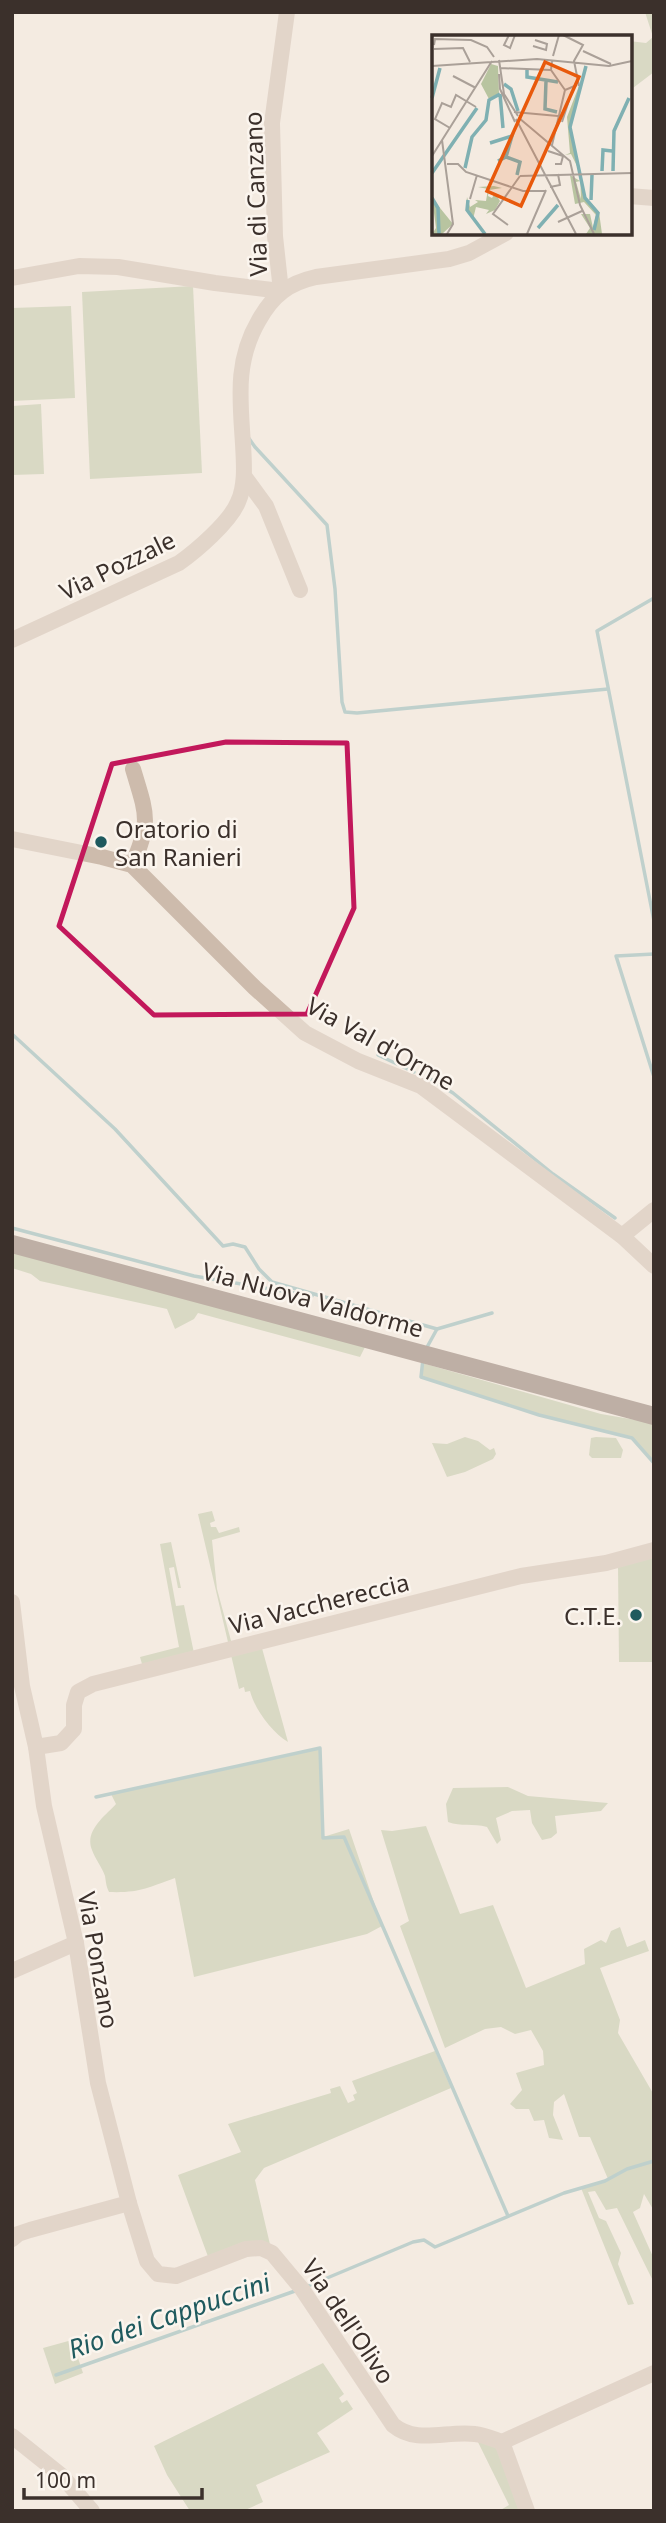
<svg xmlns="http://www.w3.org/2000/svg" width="666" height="2523" font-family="'Noto Sans',sans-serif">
<rect width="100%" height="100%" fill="#f4ebe1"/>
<g fill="#b8c4a0">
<polygon points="645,12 654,12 654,72 629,91 629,41 646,43 653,37"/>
<polygon points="193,286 202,473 90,479 82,292"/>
<polygon points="71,306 75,398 12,401 12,308"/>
<polygon points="41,404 44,474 12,475 12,406"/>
<polygon points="12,1251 365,1347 360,1357 198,1313 194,1319 175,1329 167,1309 40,1281 31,1274 12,1268"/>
<polygon points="422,1363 601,1414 654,1423 654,1462 632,1438 539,1415 421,1377"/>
<polygon points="465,1437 478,1441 490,1450 494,1448 496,1454 493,1459 465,1472 447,1477 432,1443 447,1444"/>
<polygon points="596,1437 616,1438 623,1450 621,1458 592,1458 589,1455 591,1438"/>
<path d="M212,1511L215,1521L210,1523L211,1527H216L219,1533L239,1527L240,1532L212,1540L217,1589L233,1648L260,1641L288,1742C272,1732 255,1710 250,1691L245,1692L244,1687L239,1689L198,1514Z"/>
<polygon points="171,1542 181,1588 178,1588 174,1567 169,1568 176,1606 184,1605 195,1658 144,1671 140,1657 179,1647 160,1544"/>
<polygon points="654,1550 654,1662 619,1662 618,1567"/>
<path d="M320,1748L323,1837L349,1829L382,1926L367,1934L194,1977L175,1878C147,1888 140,1893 109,1892C106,1886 106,1882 105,1876C102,1867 95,1859 92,1850C84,1831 105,1816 116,1804L111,1794Z"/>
<path d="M508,1787L528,1796L608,1803L601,1811L555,1816L557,1833L551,1838L542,1840L532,1823L530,1810L512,1811L496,1818L501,1840L497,1844L487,1827C473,1823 461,1827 448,1822L446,1804L453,1788Z"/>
<polygon points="426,1826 460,1914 493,1905 526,1988 585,1964 584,1949 601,1940 606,1943 611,1931 620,1927 627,1947 645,1940 649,1951 600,1968 620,2020 618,2033 654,2095 654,2211 644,2194 640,2208 633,2212 654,2259 654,2283 617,2208 606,2210 595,2191 588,2192 599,2218 606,2221 621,2253 618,2264 634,2304 628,2305 581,2188 608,2179 590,2137 579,2137 564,2094 554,2102 553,2115 563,2140 549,2138 544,2120 534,2121 529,2109 516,2109 510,2104 522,2090 516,2073 544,2065 543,2051 531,2030 515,2034 501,2027 485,2029 445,2048 400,1926 409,1921 381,1830 392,1831"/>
<polygon points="435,2051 451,2088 264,2168 255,2180 272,2253 210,2262 178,2175 241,2152 228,2124 331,2093 330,2089 340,2086 348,2103 355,2100 353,2095 357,2093 352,2081"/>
<polygon points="72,2340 83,2373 55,2384 43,2348"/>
<polygon points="323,2363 344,2394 339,2398 342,2403 347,2400 353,2409 317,2433 330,2452 256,2485 263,2502 243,2511 190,2511 167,2475 154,2446"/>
<polygon points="474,2434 502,2442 527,2511 499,2511 509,2505"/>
</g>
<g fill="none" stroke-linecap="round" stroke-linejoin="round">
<g stroke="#7fb0b2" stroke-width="3.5">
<polyline points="248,437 255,447 327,525 335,589 342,702 345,712 357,713 608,689"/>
<polyline points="654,598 597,631 654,921"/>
<polyline points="654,954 616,956 654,1077"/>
<polyline points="12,1034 115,1129 223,1246 233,1244 245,1247 259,1269 272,1282 437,1329 492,1313"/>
<polyline points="378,1055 414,1072"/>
<polyline points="429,1078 453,1093 553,1174 615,1218"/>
<polyline points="12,1228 194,1276 312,1296"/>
<polyline points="426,1349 437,1329"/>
<polyline points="423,1359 421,1377 539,1415 632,1438 654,1463"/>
<polyline points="96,1797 320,1748 323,1838 344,1837 508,2216"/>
<polyline points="308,2286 413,2242 424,2240 435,2247 564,2193 605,2181 627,2169 654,2161"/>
<polyline points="56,2375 295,2291"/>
</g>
<g stroke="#cdbbac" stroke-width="16">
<polyline points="629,196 654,198"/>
<polyline points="12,278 79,266 118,267 215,283 281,291"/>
<polyline points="281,291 275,236 272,123 287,12"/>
<polyline points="244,476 266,506 300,590"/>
<path d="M12,640L179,563C196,551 230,522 238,502C246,485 244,463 243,444C240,398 235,361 259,320C273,295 289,283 316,277L449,259L469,253L506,233"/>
<polyline points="12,839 102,857 132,865 255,988 305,1033 358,1061 421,1086 622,1236 654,1266"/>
<path d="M132,865C152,821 146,813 133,769"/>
<polyline points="622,1236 654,1210"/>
<polyline points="12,1602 22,1686 36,1747 44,1806 76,1943 98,2083 129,2203 30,2230 18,2234 12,2239"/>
<polyline points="36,1747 61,1743 74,1729 74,1705 78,1692 93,1684 521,1576 606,1563 654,1550"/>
<polyline points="12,1971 76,1943"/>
<path d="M129,2203L147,2261L158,2274L176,2276L246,2249L261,2248L272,2253L302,2289L393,2425C417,2445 447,2430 475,2434C484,2435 493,2439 502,2442L527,2511"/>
<polyline points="12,2436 62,2476 92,2511"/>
<polyline points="502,2442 654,2373"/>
</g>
<polyline stroke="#7d675c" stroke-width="18" points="12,1244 654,1416"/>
</g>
<path d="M0 0H666V2523H0ZM226,742L347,743L354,908L307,1014L154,1015L59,926L112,764Z" fill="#f4ebe1" fill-opacity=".55" fill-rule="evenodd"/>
<path fill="none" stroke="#c2185b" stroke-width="5" stroke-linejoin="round" d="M226,742L347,743L354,908L307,1014L154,1015L59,926L112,764Z"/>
<g fill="#1f5a5e" stroke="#fbf5ee" stroke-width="2.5">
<circle cx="101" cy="842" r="7"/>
<circle cx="636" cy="1615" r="7"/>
</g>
<g text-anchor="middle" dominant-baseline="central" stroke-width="5" stroke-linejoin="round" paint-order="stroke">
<g font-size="24" fill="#3b302b" stroke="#fbf5ee">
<text transform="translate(255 194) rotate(-92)">Via di Canzano</text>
<text transform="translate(117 565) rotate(-26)">Via Pozzale</text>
<text transform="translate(381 1043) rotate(29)">Via Val d'Orme</text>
<text transform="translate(313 1299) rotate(15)">Via Nuova Valdorme</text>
<text transform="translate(319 1603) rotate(-14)">Via Vacchereccia</text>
<text transform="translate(99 1960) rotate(80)">Via Ponzano</text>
<text transform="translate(349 2321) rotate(56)">Via dell'Olivo</text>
</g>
<g font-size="24" fill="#3b302b" stroke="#fbf5ee" text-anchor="start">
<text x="115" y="828">Oratorio di<tspan x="115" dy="28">San Ranieri</tspan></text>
<text x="622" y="1615" text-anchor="end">C.T.E.</text>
</g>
<g font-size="26" font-style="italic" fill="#1f5a5e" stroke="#fbf5ee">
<text transform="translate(169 2315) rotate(-19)">Rio dei Cappuccini</text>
</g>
</g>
<g transform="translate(432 35)">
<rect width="200" height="200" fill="#f4ebe1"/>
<path d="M59,29L66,31L67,58L57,64L49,49ZM155,30L138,90L153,161L167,177L170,199H154L158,193L149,179H158L161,193L164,180L152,167L143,169L138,140L148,146L144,147L149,164L148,137L139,119L133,120L138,118L135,82ZM62,151L70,153L57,155L56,161L60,163L63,158L68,166L63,175L54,179L57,175L44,172L41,184L34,173L35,162L38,172L46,167L43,165L54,166L56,154L46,152ZM0,163L21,189L10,199H0L4,193Z" fill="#b8c4a0"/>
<path fill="none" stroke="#7fb0b2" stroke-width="3.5" d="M154,31L138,92L153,163L166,178L162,195M95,35V42L126,47M114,46L113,74L125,77M72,49L79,54L86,76M68,59L71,93M0,63L8,33M58,108L80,101L74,122M66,126L74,122L88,127L85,140M33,133L40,102L54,85L57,65L68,59M170,136L171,115L180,116M181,136L182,96L197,63M0,138L45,73M0,163L6,173L7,199M36,165L35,175L53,199M159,165L160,140M106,193L126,170"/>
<path fill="none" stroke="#aaa098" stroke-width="2" d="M77,0L72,10L78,13L83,0M131,0L151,10L142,26L147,51M2,10L3,4L39,5L55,12L62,22M101,11L114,15L115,9L103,5M2,14L31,13L38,27M151,16L179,29M121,21L127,0M67,25L72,59L86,81M120,26L119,35L133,55M0,31L105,24L177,31L200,26M68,33L119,35M67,39L68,54L83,87M21,41L44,53M82,77L126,81M87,83L138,126L148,170L162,199M84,84L144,199M130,87L140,56M18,93L3,84L10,68L19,72L24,60L44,72M10,105L21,189L15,199M120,110L133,55L145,50M116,116L131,121L129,129H123M0,121L60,26M15,129H26L34,137L91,156H114M88,141L200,138M118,152L128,150L126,139M38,164L45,140M126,187L150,176M76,190L61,179L88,141M95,199L114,155"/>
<path fill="#e8590c" fill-opacity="0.15" stroke="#e8590c" stroke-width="3.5" d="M113,27L147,42L89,171L55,156Z"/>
<rect width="200" height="200" fill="none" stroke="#3b302b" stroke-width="3.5"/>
</g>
<rect width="666" height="2523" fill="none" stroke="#3b302b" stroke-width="28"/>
<path d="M24 2488v10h178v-10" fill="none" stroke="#3b302b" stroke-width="3.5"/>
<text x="35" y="2488" font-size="21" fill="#3b302b" stroke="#fbf5ee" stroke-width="5" paint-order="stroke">100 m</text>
</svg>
